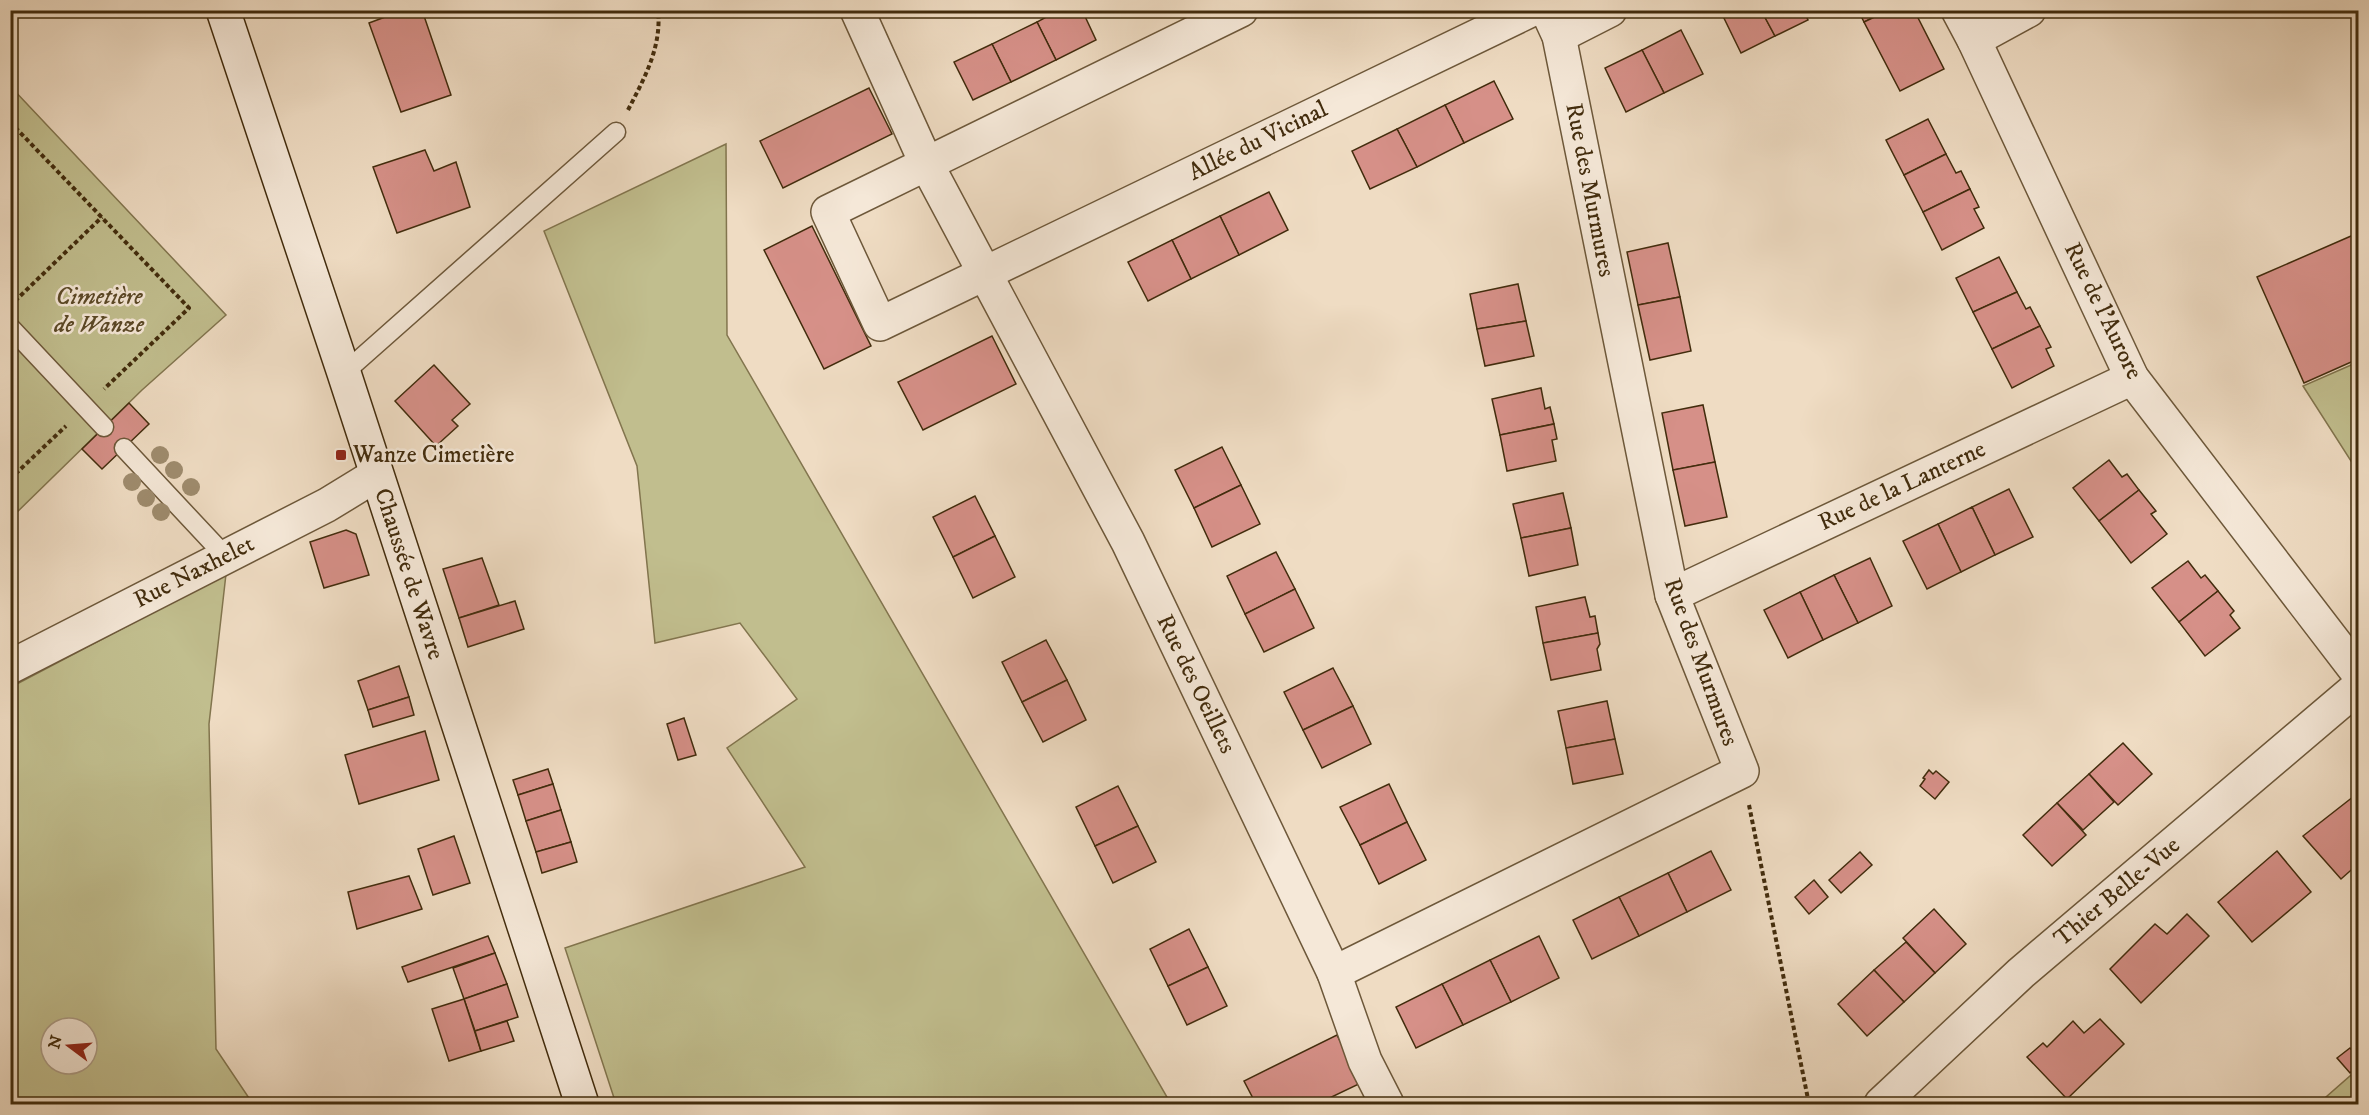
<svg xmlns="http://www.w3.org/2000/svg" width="2369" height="1115" font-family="'IM FELL DW Pica',serif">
<rect width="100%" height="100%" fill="#efdcc3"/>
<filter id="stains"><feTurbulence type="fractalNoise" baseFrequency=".00333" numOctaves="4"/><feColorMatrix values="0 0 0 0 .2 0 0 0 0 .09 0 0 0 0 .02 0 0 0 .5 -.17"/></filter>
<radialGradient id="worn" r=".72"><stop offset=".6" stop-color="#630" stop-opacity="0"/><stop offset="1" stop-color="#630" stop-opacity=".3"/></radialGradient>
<g fill="#c1be8e" stroke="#82754e" stroke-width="1.5" fill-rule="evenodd">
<polygon points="11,87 226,315 142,390 11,518"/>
<polygon points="726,144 727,335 1171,1104 616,1104 565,948 805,867 727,748 797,699 740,623 655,643 637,466 544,231"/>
<polygon points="2358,362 2358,472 2303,386"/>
<path d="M226,574L209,724L216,1049L253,1104H11V687ZM51,1028H87V1064H51Z"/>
<polygon points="2358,1069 2358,1104 2318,1104"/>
</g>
<g fill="#d69088" stroke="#422c0d" stroke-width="1.5">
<polygon points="404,10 422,10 451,95 401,112 369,23"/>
<polygon points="1059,10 1082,10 1096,40 1056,60 1037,22"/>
<polygon points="1720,10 1761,10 1775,36 1741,53"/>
<polygon points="1761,10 1803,10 1808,20 1775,36"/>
<polygon points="1858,10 1889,10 1864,22"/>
<polygon points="1889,10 1914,10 1944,69 1900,91 1864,22"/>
<polygon points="1037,22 1056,60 1011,82 992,44"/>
<polygon points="1681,30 1703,74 1664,93 1642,50"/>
<polygon points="992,44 1011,82 973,100 954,62"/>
<polygon points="1642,50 1664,93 1626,112 1605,68"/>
<polygon points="1494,81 1513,119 1464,143 1445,105"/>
<polygon points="869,88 892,134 783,188 760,141"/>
<polygon points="1445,105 1464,143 1417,167 1397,129"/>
<polygon points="1928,119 1946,154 1904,175 1886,140"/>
<polygon points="1397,129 1417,167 1370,189 1352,151"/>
<polygon points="425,150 434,171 456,162 470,207 397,233 373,167"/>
<polygon points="1946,154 1956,173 1961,171 1970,189 1923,212 1904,175"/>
<polygon points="1970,189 1979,207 1974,209 1984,228 1942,250 1923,212"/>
<polygon points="1269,192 1288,230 1239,255 1220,216"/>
<polygon points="1220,216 1239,255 1191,279 1172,240"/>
<polygon points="812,226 871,346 824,369 764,250"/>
<polygon points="2358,233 2358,359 2304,383 2257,277"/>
<polygon points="1172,240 1191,279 1148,301 1128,262"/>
<polygon points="1668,243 1680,297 1638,305 1627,252"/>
<polygon points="1999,257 2017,292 1973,312 1956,278"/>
<polygon points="1518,284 1526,321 1477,329 1470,294"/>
<polygon points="2017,292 2026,309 2030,307 2040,326 1992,349 1973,312"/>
<polygon points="1680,297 1691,351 1650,360 1638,305"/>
<polygon points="1526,321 1534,356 1485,366 1477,329"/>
<polygon points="2040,326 2051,347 2046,349 2054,366 2012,388 1992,349"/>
<polygon points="992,336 1016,384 923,430 898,382"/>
<polygon points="434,365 470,404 452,420 458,426 436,446 395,401"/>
<polygon points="1541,388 1545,409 1550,407 1554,424 1500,435 1492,399"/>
<polygon points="129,403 149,424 102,469 82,449"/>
<polygon points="1703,405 1715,462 1673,470 1662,413"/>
<polygon points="1554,424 1557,439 1552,440 1556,461 1507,471 1500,435"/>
<polygon points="1222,447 1241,485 1194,508 1175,470"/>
<polygon points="2109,460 2122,477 2127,474 2139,490 2099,521 2073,488"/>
<polygon points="1715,462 1727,517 1685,526 1673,470"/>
<polygon points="1241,485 1260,524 1212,547 1194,508"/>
<polygon points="2009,489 2033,537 1995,555 1972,507"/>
<polygon points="2139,490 2156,511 2151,514 2167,534 2131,563 2099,521"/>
<polygon points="1563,493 1571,528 1521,538 1513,504"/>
<polygon points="975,496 995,536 953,557 933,517"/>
<polygon points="1972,507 1995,555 1961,572 1938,524"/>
<polygon points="1938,524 1961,572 1927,589 1903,541"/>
<polygon points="1571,528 1578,565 1529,576 1521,538"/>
<polygon points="346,530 356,534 369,575 324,588 310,542"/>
<polygon points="995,536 1015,577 973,598 953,557"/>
<polygon points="1276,552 1295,589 1245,614 1227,576"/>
<polygon points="482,558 499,605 459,618 443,569"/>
<polygon points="1870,558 1892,606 1858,623 1834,575"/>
<polygon points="2188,561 2201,578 2205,575 2218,591 2179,622 2152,588"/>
<polygon points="1834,575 1858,623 1823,640 1800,592"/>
<polygon points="1295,589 1314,628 1264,652 1245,614"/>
<polygon points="2218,591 2234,611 2230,615 2240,628 2205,656 2179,622"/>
<polygon points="1800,592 1823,640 1788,658 1764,610"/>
<polygon points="1585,597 1590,617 1595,616 1598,633 1543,643 1536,607"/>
<polygon points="515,601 524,629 468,647 459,618"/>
<polygon points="1598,633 1600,644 1597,649 1601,670 1551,680 1543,643"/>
<polygon points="1046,640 1067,680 1022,702 1002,662"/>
<polygon points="399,666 409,697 368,710 358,681"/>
<polygon points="1333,668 1353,706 1303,730 1284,692"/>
<polygon points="1067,680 1086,720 1043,742 1022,702"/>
<polygon points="409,697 414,715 373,727 368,710"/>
<polygon points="1607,701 1615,739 1566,748 1558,711"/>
<polygon points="1353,706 1371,744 1322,768 1303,730"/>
<polygon points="684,718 696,755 678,760 667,724"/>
<polygon points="425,731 439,780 359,804 345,755"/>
<polygon points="1615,739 1623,774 1573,784 1566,748"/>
<polygon points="2123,743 2152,774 2118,805 2089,774"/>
<polygon points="548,769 553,784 518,795 513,780"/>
<polygon points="1929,770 1933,774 1936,771 1949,782 1935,799 1920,786 1925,779 1923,778"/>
<polygon points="2089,774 2114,802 2083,830 2057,803"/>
<polygon points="553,784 561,810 526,821 518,795"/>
<polygon points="1389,784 1407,822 1360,845 1340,807"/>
<polygon points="1118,786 1138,826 1095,846 1076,807"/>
<polygon points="2358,793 2358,864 2341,879 2303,836"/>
<polygon points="2057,803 2086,835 2052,866 2023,835"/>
<polygon points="561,810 571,842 536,852 526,821"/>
<polygon points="1407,822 1426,860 1379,884 1360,845"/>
<polygon points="1138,826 1156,862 1113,883 1095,846"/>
<polygon points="454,836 470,883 433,895 418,849"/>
<polygon points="571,842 577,862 542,873 536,852"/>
<polygon points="1711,851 1731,890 1687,912 1668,873"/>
<polygon points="2277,851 2311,892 2252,942 2218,902"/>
<polygon points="1860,852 1872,865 1841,893 1829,880"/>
<polygon points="1668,873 1687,912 1639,936 1619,897"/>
<polygon points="409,876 422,909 357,929 348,892"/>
<polygon points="1814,880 1828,897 1809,914 1795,897"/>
<polygon points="1619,897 1639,936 1592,959 1573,920"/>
<polygon points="1934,909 1966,944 1935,973 1903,938"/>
<polygon points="2187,914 2209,936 2141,1003 2110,969 2155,924 2167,934"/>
<polygon points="1189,929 1208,967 1168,986 1150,949"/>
<polygon points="488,936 495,953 408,982 402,967"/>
<polygon points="1539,936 1559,978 1511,1002 1490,960"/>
<polygon points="1906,942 1935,973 1904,1002 1874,970"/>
<polygon points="495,953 507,984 464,999 453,968"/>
<polygon points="1490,960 1511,1002 1463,1025 1442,984"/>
<polygon points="1208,967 1227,1006 1187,1025 1168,986"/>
<polygon points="1874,970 1904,1002 1867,1036 1838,1004"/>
<polygon points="507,984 518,1017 475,1031 464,999"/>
<polygon points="1442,984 1463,1025 1416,1048 1396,1007"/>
<polygon points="464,999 481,1051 449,1061 432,1009"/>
<polygon points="2100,1019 2124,1044 2067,1099 2027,1057 2043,1043 2047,1047 2073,1021 2084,1033"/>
<polygon points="507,1021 514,1041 481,1051 475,1031"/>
<polygon points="1337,1035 1361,1083 1317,1104 1256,1104 1244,1081"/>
<polygon points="2350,1048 2358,1057 2358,1065 2350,1073 2337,1058"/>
</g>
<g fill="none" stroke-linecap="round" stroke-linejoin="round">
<defs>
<g id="service">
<polyline points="10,327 104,427"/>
<polyline points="344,373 616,132"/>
<polyline points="124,448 226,557"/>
</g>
<g id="minor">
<polyline points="857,10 927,165 1128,542 1334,973 1365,1061 1387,1104"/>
<polyline points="1241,10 828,212 880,324 1531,10"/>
<polyline points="1958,10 1974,40 2132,378 2358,673"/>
<polyline points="1559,36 1610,10"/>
<polyline points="1974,40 2029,10"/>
<polyline points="1672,595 2132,378"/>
<polyline points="10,667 327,505 376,475"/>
<polyline points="1334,973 1742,771 1672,595 1559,36 1547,10"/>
<polyline points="1881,1104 2021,973 2358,687"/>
</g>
<polyline id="secondary" points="223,10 344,373 582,1104"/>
</defs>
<use href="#service" stroke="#6d583a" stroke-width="21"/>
<use href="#minor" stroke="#6d583a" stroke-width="36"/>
<use href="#secondary" stroke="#422c0d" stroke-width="36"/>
<g stroke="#422c0d" stroke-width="4" stroke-dasharray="4.5 3" stroke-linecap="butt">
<path d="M628,110C644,79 662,47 658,10"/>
<polyline points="10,122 189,308 104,389"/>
<polyline points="15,301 102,217"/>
<polyline points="10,479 66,426"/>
<polyline points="1749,805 1809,1104"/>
</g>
<use href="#service" stroke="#f5e8d8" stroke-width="18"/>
<use href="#minor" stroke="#f5e8d8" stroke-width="33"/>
<use href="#secondary" stroke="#f5e8d8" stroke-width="33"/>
</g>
<g fill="#9e8b6d">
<circle cx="160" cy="455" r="9"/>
<circle cx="174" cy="470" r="9"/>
<circle cx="132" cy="482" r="9"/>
<circle cx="191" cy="487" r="9"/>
<circle cx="146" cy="498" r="9"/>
<circle cx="161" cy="512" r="9"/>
</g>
<rect fill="#8f2418" stroke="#f5e8d8" stroke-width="2" x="335" y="449" width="12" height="12" rx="3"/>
<g text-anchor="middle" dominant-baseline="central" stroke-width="5" stroke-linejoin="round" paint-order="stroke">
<g font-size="24" fill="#422c0d" stroke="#f5e8d8">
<text transform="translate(1258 141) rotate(-26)">Allée du Vicinal</text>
<text transform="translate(1590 190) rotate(79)">Rue des Murmures</text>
<text transform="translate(2103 311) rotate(64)">Rue de l'Aurore</text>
<text transform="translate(1902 486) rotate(-25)">Rue de la Lanterne</text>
<text transform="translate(194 572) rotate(-27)">Rue Naxhelet</text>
<text transform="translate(409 574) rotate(72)">Chaussée de Wavre</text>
<text transform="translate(1701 662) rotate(70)">Rue des Murmures</text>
<text transform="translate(1196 684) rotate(64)">Rue des Oeillets</text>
<text transform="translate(2117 892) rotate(-40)">Thier Belle-Vue</text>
</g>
<g font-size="24" font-style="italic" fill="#5b4927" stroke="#f5e8d8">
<text x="99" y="297">Cimetière<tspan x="99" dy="28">de Wanze</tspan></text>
</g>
<g font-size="24" fill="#422c0d" stroke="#f5e8d8" text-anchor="start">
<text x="353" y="455">Wanze Cimetière</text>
</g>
</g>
<rect width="2369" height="1115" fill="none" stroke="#efdcc3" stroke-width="36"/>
<rect x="12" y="12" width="2345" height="1091" fill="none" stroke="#422c0d" stroke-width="3"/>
<rect x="18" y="18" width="2333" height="1079" fill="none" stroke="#422c0d" stroke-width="1.5"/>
<g transform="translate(69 1046) rotate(286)"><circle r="28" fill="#f5e8d8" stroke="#ad9d87" stroke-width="1.5"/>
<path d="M0-4.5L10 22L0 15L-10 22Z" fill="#8f2418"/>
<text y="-9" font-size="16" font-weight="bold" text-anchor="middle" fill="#422c0d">N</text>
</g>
<rect width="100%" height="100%" filter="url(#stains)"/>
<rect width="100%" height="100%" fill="url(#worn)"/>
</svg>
